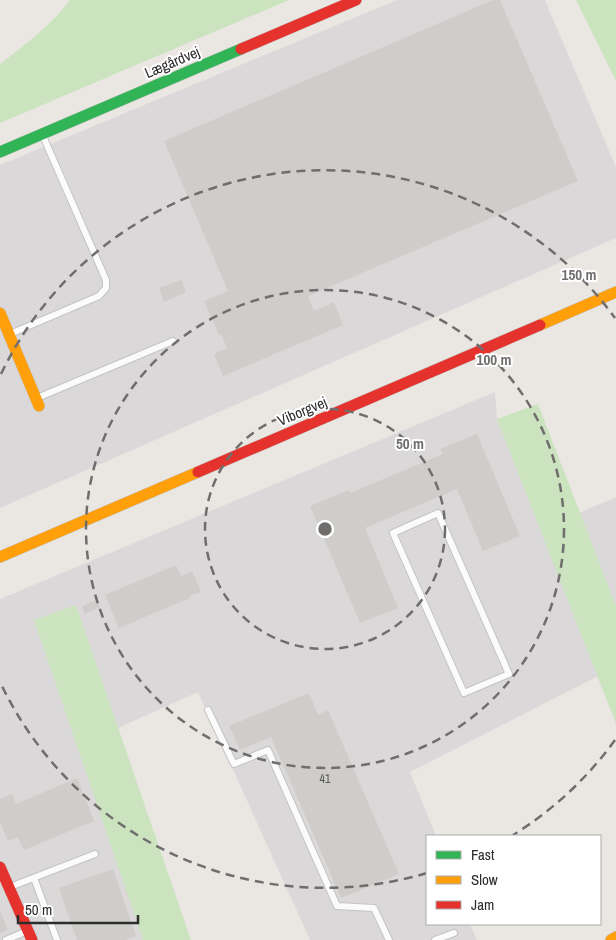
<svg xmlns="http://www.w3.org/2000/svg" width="616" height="940" font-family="'Archivo Narrow',sans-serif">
<rect width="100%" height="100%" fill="#eae7e3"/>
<g fill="#dbd8da">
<polygon points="397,0 545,0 616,167 616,238 0,508 0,165"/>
<polygon points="495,392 497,419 549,526 616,497 616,667 410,772 436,836 427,836 427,924 470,924 477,940 310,940 198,692 118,728 76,605 145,940 0,940 0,599"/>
</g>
<g fill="#cbe3bf">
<path d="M70,0H289L0,123V64C25,45 51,25 70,0Z"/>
<polygon points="576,0 616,0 616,81"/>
<polygon points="538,404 616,606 616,724 497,419"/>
<polygon points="76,605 191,940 143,940 34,620"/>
</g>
<g fill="#cfcdca">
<polygon points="493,0 500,0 578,181 308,296 314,311 334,302 343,325 223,376 214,354 227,348 221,334 219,335 204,301 228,291 164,141"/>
<polygon points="181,280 186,292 164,302 159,288"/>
<polygon points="477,434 520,536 483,551 457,489 365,528 398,608 360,623 310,506 349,490 350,493 443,454 440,449"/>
<polygon points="176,565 181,576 192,571 201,592 189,596 190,598 119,628 105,595"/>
<polygon points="97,600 100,607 85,614 82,606"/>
<polygon points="309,693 318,715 328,710 399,874 341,898 271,737 240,750 229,726"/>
<polygon points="77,778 94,821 24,850 18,837 8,841 0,822 0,799 12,794 16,804"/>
<polygon points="113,869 136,936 126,940 77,940 59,888"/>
<polygon points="0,911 8,930 0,933"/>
</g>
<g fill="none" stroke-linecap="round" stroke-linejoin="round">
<defs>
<g id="lane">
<polyline points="10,334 99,296 106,288 106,280 43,136"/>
<polyline points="37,398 173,341"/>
<polygon points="438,513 509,674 464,693 393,533"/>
<polyline points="208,710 234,764 268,750 337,906 374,908 389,940"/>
<polyline points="34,878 57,940"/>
<polyline points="10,887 95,854"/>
<polyline points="6,940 27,931"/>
<polyline points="435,940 454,933"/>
</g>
<polyline id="fast" points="0,152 241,49"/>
<g id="slow">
<polyline points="0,313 39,406"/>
<polyline points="540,325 616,292"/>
<polyline points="0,557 198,472"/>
<polyline points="611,940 616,937"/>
</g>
<g id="jam">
<polyline points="241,49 356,0"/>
<polyline points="198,472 540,325"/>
<polyline points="0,867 32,940"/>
</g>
</defs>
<use href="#lane" stroke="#c4c3c3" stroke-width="8"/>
<use href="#fast" stroke="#c4c3c3" stroke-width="12"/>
<use href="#slow" stroke="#c4c3c3" stroke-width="12"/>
<use href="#jam" stroke="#c4c3c3" stroke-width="12"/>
<use href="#lane" stroke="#fcfbfb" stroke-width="6"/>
<use href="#fast" stroke="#30b455" stroke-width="11"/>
<use href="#slow" stroke="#ff9f0a" stroke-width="11"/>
<use href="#jam" stroke="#e5322d" stroke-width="11"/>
</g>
<g fill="none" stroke="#6f6e6d" stroke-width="2.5" stroke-dasharray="9 6">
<circle cx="325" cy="529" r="120"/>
<circle cx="325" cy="529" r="239"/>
<path d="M615 740A359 359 0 0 1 513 835M427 873A359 359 0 0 1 1 684M1 374A359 359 0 0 1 615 318"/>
</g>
<g text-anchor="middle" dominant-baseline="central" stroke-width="4" stroke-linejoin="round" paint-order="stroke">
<g font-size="12" fill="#575756">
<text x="325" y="779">41</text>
</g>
<g font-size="15" fill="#2d2d2d" stroke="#fff">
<text transform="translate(172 62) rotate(-23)">Lægårdvej</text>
<text transform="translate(302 411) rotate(-23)">Viborgvej</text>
</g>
</g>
<circle cx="325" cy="529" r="8" fill="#6f6e6d" stroke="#fff" stroke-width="2.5"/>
<g font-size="15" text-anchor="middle" font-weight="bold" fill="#6f6e6d" stroke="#fff" stroke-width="4" stroke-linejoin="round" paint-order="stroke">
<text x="579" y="280">150 m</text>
<text x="494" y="365">100 m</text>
<text x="410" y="449">50 m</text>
</g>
<rect x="426" y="835" width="175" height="90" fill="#ffffff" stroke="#ababab"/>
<rect x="436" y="851" width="25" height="8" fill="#30b455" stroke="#ababab"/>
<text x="471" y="860" font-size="15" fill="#2d2d2d">Fast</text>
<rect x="436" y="876" width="25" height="8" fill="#ff9f0a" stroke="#ababab"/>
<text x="471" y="885" font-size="15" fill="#2d2d2d">Slow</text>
<rect x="436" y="901" width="25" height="8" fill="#e5322d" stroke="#ababab"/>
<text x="471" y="910" font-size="15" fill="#2d2d2d">Jam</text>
<path d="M18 915v8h120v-8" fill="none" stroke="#2d2d2d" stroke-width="2.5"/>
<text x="25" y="915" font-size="15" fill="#2d2d2d" stroke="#ffffff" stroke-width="4" paint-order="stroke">50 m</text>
</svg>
